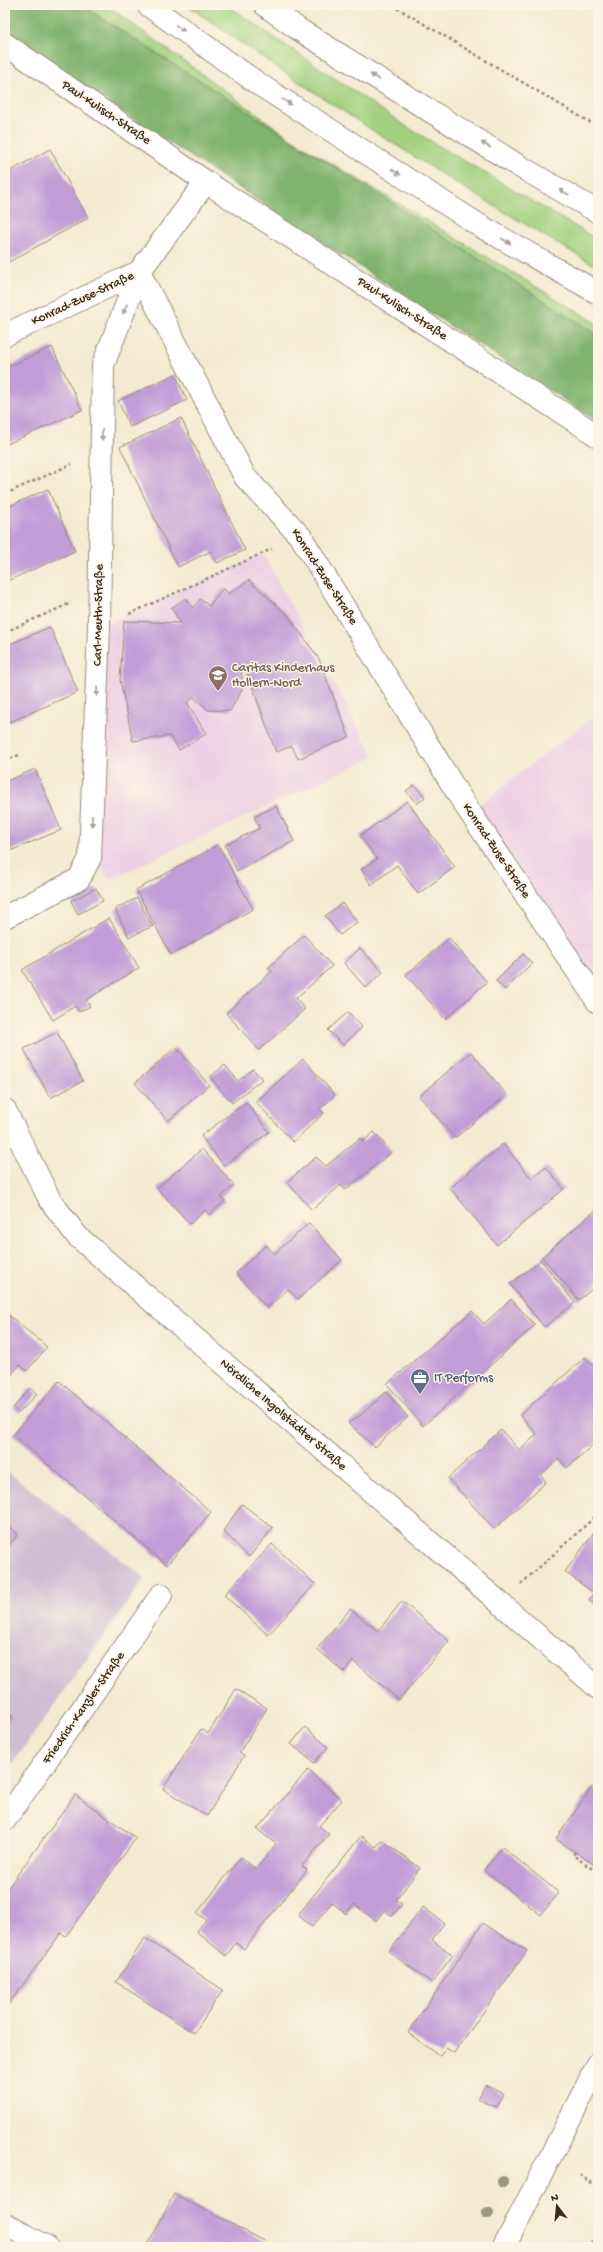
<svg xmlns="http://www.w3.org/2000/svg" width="603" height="2252" font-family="'Gochi Hand',sans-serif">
<rect width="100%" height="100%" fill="#fcf5e5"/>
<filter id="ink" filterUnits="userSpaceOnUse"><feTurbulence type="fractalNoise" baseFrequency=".025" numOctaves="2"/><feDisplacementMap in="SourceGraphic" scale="8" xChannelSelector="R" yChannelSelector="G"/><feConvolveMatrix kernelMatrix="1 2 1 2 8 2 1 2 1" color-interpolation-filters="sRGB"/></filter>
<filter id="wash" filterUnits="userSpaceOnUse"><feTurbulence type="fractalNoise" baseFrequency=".012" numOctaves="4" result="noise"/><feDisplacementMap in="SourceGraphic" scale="16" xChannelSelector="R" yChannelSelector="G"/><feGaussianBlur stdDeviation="0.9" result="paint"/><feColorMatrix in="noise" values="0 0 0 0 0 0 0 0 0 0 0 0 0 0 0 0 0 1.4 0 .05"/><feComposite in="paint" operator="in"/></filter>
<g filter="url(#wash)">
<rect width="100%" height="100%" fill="#f3ebd1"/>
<g fill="#efd0e5">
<polygon points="263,554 374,757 111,879 90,858 99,627"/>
<polygon points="598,713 598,986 478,806"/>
</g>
<polygon fill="#cdbed2" points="5,1470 145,1578 5,1774"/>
<g fill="#a1d17f" stroke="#6e7e4e">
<polygon points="81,5 106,5 293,140 598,324 598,335"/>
<path d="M187,5H226L407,127L598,240V267C457,186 319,99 187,5Z"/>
</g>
<polygon fill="#80b36e" stroke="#5e6e46" points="5,5 81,5 598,335 598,422 135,120 5,31"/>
<g id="blocks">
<g fill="#c29cd7">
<polygon points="50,149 88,218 5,264 5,174"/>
<polygon points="52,347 82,410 5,445 5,368"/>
<polygon points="175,374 187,400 130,427 118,401"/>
<polygon points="181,418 245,550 217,563 211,551 178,567 120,447"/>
<polygon points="48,489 75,551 5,582 5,508"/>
<polygon points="249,580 287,614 319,659 349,737 298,759 292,746 276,752 246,669 241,671 243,688 230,711 208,710 194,697 187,702 206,734 179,750 170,736 133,741 120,680 124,621 181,623 171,608 186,598 193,608 200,599 209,606 223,588 229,594"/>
<polygon points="50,627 78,692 5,724 5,646"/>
<polygon points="35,769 61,830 5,853 5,782"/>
<polygon points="414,785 425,797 417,804 406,791"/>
<polygon points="407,801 455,867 418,894 397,865 371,885 361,869 377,859 360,836"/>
<polygon points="276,806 294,841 237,871 225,845 260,828 254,817"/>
<polygon points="218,845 253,909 171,955 136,890"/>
<polygon points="96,888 103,901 78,914 71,901"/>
<polygon points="137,898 153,926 129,937 115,909"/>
<polygon points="342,903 357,922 340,935 325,916"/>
<polygon points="109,918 139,968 86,1000 90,1006 79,1012 75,1006 53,1020 22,970"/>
<polygon points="304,935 332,966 296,998 305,1009 259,1050 226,1013 272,971 268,968"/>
<polygon points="449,938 487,982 445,1019 406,975"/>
<polygon points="360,948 383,972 366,988 344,963"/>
<polygon points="523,954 532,963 505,990 496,981"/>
<polygon points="348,1012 362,1027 343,1045 328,1030"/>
<polygon points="57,1032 83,1081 50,1098 24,1049"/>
<polygon points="176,1047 209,1085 168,1121 135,1083"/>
<polygon points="471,1052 507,1095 455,1138 419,1096"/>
<polygon points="303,1059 335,1095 320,1109 324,1113 293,1142 256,1102"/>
<polygon points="225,1065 238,1081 253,1069 262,1079 232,1103 210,1077"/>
<polygon points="246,1102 269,1132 224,1166 201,1136"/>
<polygon points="374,1132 392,1152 345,1190 341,1185 312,1210 287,1182 316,1157 326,1166 360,1138 363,1142"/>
<polygon points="503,1144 532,1179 546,1167 564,1189 497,1245 450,1188"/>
<polygon points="202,1149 234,1185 221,1197 225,1201 209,1215 205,1210 190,1224 157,1188"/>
<polygon points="598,1208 598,1284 579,1300 542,1257"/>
<polygon points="309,1223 342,1260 298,1299 288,1289 267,1308 236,1273 266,1245 274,1254"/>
<polygon points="541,1260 575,1303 544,1327 510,1284"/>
<polygon points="511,1299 535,1325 423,1426 387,1384 472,1311 484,1324"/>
<polygon points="5,1312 47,1347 27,1371 20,1365 5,1382"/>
<polygon points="585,1357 598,1371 598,1440 567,1468 559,1459 541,1475 546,1482 494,1529 448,1478 501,1430 519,1450 530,1441 537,1434 520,1415"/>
<polygon points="59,1381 211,1512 167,1565 13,1435"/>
<polygon points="30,1388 37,1394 19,1413 13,1408"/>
<polygon points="386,1392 408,1417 375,1447 348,1423 361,1415"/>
<polygon points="242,1504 273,1528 249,1557 223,1531"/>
<polygon points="5,1524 18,1534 5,1551"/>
<polygon points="598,1527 598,1607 589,1600 594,1593 565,1572"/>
<polygon points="272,1544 315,1584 268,1635 224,1595"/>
<polygon points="402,1601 449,1641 399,1700 353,1661 344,1672 317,1649 350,1609 378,1631"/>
<polygon points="236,1689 267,1708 239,1753 244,1756 207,1816 163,1789 201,1729 208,1734"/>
<polygon points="5,1712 12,1716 5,1726"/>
<polygon points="305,1727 328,1747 314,1763 291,1744"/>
<polygon points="308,1770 342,1800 319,1826 329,1834 302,1866 307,1870 244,1949 236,1943 226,1956 196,1931 206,1920 197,1913 241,1857 256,1869 276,1844 257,1829"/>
<polygon points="592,1787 598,1791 598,1863 596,1866 556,1839"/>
<polygon points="75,1795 136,1838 66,1936 61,1933 5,2009 5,1892"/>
<polygon points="361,1836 376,1847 382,1840 420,1868 396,1900 402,1904 392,1916 384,1910 376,1921 354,1904 346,1914 332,1902 312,1927 298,1915"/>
<polygon points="502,1847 559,1893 541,1915 484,1870"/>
<polygon points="423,1907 444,1923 432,1940 453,1955 432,1983 389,1952"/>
<polygon points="483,1923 527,1951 454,2053 446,2048 440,2056 408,2033"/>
<polygon points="145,1938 223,1990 194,2033 116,1982"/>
<polygon points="485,2085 503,2094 496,2107 478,2099"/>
<polygon points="174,2194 276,2247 147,2247"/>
</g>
</g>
</g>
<g filter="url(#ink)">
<use href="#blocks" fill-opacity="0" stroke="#978a78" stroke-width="1"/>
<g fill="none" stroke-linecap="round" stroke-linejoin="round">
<defs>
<g id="street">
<polyline points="5,44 206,182 598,436"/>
<polyline points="139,272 245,477 301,537 463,802 598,1002"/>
<polyline points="5,335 139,272"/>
<polyline points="5,917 79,879 90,858 99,627 103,365 139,272 206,182"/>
<polyline points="5,1110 50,1200 77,1236 598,1688"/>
<polyline points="5,1820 161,1595"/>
<polyline points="5,2224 47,2247"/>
<polyline points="504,2247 598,2064"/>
</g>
<g id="primary">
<polyline points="148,5 260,85 482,227 598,293"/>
<polyline points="265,5 298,29 519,166 598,212"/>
</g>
</defs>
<use href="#street" stroke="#978a78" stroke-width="24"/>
<use href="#primary" stroke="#978a78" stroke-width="24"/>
<g stroke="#978a78" stroke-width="2.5" stroke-dasharray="3 3" stroke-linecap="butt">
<polyline points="392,5 598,127"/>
<polyline points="5,494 72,464"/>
<polyline points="129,614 272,549"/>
<polyline points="5,632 71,603"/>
<polyline points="5,761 19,755"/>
<polyline points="521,1584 598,1514"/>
<polyline points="575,1852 573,1855 598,1873"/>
<polyline points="580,2175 598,2187"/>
<polyline points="591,2244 598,2231"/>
</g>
<use href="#street" stroke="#fff" stroke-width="22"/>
<use href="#primary" stroke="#fff" stroke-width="22"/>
</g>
<g fill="#9c987c">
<circle cx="503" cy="2182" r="6"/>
<circle cx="488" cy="2213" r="6"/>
</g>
<defs><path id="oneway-solid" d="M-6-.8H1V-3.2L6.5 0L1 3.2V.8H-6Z"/></defs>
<g fill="#a79f9a">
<use href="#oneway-solid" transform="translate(180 28) rotate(35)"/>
<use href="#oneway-solid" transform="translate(375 77) rotate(-148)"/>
<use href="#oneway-solid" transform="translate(287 102) rotate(33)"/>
<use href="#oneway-solid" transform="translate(486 145) rotate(-148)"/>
<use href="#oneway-solid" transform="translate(396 172) rotate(33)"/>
<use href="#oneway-solid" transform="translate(564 192) rotate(-150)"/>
<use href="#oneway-solid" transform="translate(506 241) rotate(30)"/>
<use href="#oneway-solid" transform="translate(125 309) rotate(111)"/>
<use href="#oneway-solid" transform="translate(102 435) rotate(91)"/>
<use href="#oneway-solid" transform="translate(97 691) rotate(92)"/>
<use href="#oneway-solid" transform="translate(92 821) rotate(92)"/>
</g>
</g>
<defs>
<symbol id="school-pin" viewBox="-11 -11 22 30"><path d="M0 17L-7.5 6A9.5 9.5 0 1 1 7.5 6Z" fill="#8d6e63" stroke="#fcf5e5"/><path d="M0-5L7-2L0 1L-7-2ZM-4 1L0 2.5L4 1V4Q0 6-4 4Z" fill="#fff"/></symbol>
<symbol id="office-pin" viewBox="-11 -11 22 30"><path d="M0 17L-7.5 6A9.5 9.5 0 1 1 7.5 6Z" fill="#5c6f8a" stroke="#fcf5e5"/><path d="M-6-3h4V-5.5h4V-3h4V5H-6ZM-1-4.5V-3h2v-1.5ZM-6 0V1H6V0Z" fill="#fff"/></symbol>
</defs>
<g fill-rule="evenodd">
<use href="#school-pin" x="207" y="664" width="22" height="30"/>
<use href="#office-pin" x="409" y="1367" width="22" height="30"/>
</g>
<g text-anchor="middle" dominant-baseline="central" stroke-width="3" stroke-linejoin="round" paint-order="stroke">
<g font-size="13" fill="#3b2a1e" stroke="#fcf5e5">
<text transform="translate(106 113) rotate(34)">Paul-Kulisch-Straße</text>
<text transform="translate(83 299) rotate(-25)">Konrad-Zuse-Straße</text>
<text transform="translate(402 309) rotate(33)">Paul-Kulisch-Straße</text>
<text transform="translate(324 577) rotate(57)">Konrad-Zuse-Straße</text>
<text transform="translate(99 615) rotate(-89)">Carl-Meuth-Straße</text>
<text transform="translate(496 851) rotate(56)">Konrad-Zuse-Straße</text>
<text transform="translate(283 1415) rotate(41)">Nördliche Ingolstädter Straße</text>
<text transform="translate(84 1708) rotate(-55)">Friedrich-Kanzler-Straße</text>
</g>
<g font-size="13" fill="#785e54" stroke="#fcf5e5" text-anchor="start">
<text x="232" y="668">Caritas Kinderhaus<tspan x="232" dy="15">Hollern-Nord</tspan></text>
</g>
<g font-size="13" fill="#4e5e75" stroke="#fcf5e5" text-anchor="start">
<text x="434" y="1378">IT Performs</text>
</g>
</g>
<rect width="603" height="2252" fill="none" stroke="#fcf5e5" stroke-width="20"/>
<g transform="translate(557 2206) rotate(344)" stroke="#fcf5e5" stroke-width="3" paint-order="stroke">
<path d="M0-3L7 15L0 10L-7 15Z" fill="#3b2a1e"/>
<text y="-6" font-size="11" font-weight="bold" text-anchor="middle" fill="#3b2a1e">N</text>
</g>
</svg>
